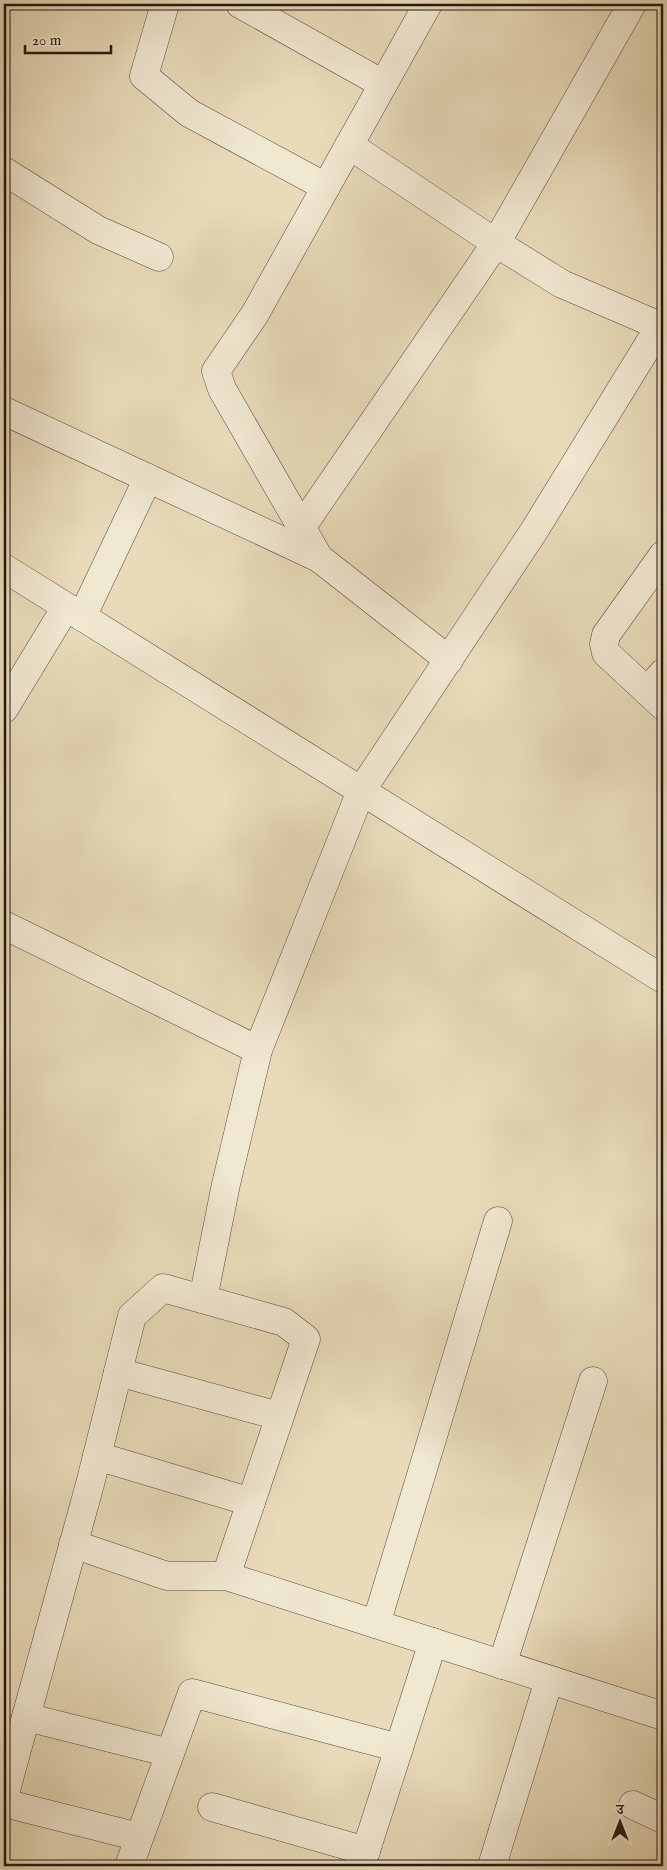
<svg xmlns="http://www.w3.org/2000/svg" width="667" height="1870" font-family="'IM FELL English','Noto Serif Devanagari',serif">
<rect width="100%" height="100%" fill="#e9dbba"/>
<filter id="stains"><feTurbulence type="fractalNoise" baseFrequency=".004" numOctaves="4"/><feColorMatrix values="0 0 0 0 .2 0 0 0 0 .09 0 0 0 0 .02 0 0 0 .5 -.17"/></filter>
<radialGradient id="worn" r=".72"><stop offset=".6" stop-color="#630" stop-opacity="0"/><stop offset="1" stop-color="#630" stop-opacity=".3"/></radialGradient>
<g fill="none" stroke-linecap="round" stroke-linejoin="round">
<defs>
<g id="minor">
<polyline points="165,4 144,76 189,113 326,187"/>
<polyline points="240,4 383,84"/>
<polyline points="428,4 255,314 216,371 222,389 319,558 449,660"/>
<polyline points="349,145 496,243 562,284 660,326 663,330"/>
<polyline points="4,171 98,230 159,257"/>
<polyline points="4,411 319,558"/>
<polyline points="301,528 496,243 632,4"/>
<polyline points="663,555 606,635 604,644 606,653 663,706"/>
<polyline points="4,568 663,979"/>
<polyline points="82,617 148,478"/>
<polyline points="647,691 663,673"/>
<polyline points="4,709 66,607"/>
<polyline points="4,925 258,1050"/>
<polyline points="203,1299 226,1184 258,1050 361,791 534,531 663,321"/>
<polyline points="118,1372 279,1416"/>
<polyline points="97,1456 251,1502"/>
<polyline points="73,1544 167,1576 226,1576 663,1716"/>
<polyline points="376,1624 498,1221"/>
<polyline points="502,1665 593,1381"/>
<polyline points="26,1717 170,1753"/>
<polyline points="4,1797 90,1484 132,1316 163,1288 284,1322 306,1339 226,1576"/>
<polyline points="4,1803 139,1837"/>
<polyline points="633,1805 663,1819"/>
<polyline points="212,1807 366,1851"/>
<polyline points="129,1866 192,1693 399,1748"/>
<polyline points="361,1866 433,1642"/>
<polyline points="492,1866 549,1680"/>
</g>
</defs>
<use href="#minor" stroke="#55483b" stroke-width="29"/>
<use href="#minor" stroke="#f1e8d2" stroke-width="28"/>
</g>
<rect width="667" height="1870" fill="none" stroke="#e9dbba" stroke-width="20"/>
<rect x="5" y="5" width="657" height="1860" fill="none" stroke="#241711" stroke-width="2.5"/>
<rect x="10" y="10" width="647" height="1850" fill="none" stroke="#241711"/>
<g transform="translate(620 1822)" stroke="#f1e8d2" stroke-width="4" paint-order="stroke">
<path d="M0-4L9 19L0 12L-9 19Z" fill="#241711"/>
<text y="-8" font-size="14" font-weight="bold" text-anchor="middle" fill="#241711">उ</text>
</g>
<path d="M25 45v8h86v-8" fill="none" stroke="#241711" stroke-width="2.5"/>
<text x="32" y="45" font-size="15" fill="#241711" stroke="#f1e8d2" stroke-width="4" paint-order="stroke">20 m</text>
<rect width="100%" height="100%" filter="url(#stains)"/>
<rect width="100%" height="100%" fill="url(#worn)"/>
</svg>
